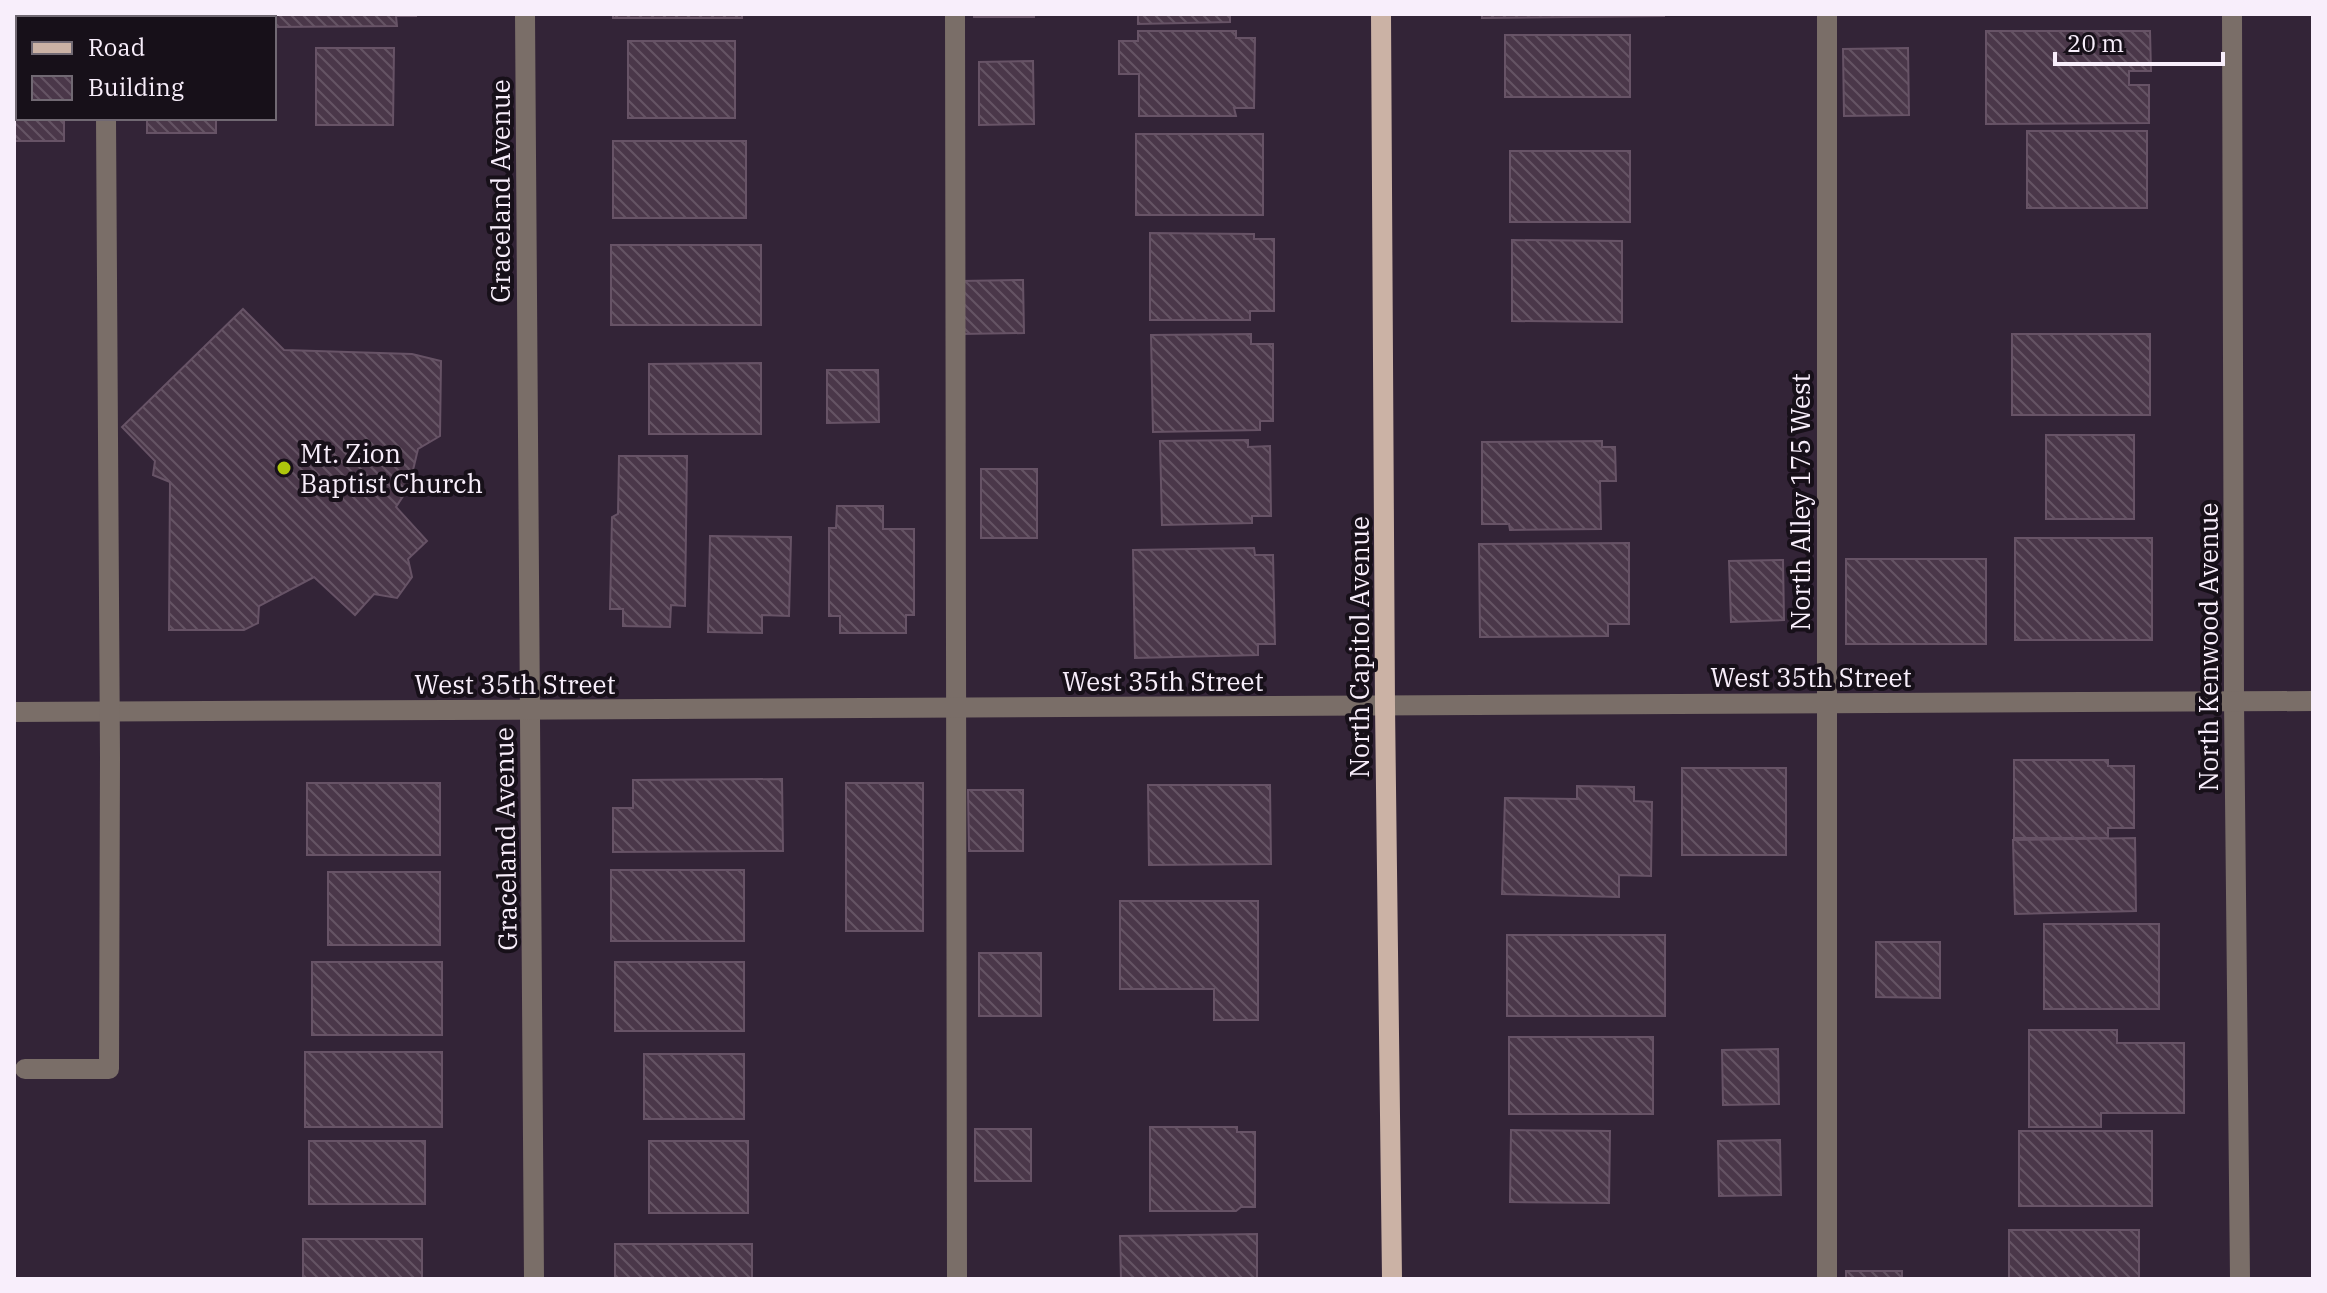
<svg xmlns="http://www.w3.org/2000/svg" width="2327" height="1293" font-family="'IBM Plex Serif',serif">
<defs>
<pattern id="building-back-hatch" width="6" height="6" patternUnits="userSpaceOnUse" patternTransform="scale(2)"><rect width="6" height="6" fill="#4a3749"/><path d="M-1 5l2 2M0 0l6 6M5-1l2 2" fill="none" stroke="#655464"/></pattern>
</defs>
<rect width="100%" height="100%" fill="#332437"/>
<g fill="url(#building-back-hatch)" stroke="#675366" stroke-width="2">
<polygon points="14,14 64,14 64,18 18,18 18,118 64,118 64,141 14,141"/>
<polygon points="264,14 416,14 416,16 396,16 397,26 274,27 274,18 264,18"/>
<rect x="613" y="14" width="129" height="4"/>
<rect x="974" y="14" width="60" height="3"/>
<polygon points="1138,14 1230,14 1230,22 1138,24"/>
<polygon points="1482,14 1664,14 1664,16 1482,18"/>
<polygon points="1138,31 1236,31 1236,38 1255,38 1254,108 1234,108 1236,116 1139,116 1139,74 1119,74 1119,41 1138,41"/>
<polygon points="1986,31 2150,31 2151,71 2129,71 2129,85 2149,85 2149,123 1986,124"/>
<rect x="1505" y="35" width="125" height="62"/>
<rect x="628" y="41" width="107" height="77"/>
<polygon points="316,48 394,48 393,125 316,125"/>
<polygon points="1908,48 1909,115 1844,116 1843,49"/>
<polygon points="1033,61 1034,124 979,125 979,62"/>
<rect x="147" y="118" width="69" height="15"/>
<rect x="2027" y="131" width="120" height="77"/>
<rect x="1136" y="134" width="127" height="81"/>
<rect x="613" y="141" width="133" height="77"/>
<rect x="1510" y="151" width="120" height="71"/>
<polygon points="1150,233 1254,234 1254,239 1274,239 1274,311 1250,311 1250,320 1150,320"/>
<polygon points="1512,240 1622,241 1622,322 1512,321"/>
<rect x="611" y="245" width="150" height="80"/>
<polygon points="1023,280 1024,333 962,334 961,281"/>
<polygon points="243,309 284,350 412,354 441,361 440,436 418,449 409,487 396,507 427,541 408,559 412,577 397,598 374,594 355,615 314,577 259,606 258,623 244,630 169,630 170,482 153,475 155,461 122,427"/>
<polygon points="1251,334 1251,344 1273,344 1273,421 1260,421 1260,430 1153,432 1151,335"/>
<rect x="2012" y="334" width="138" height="81"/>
<polygon points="761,363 761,434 649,434 649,364"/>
<polygon points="827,370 878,370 879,422 827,423"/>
<rect x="2046" y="435" width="88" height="84"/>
<polygon points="1248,440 1248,447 1270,446 1271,516 1252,516 1252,523 1162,525 1160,441"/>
<polygon points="1602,441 1602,447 1615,447 1616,481 1600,481 1601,529 1510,530 1509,524 1482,524 1482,442"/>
<polygon points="619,456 687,456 685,606 671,605 670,627 623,626 623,609 610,609 612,517 618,514"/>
<rect x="981" y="469" width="56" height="69"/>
<polygon points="837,506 883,506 883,529 914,529 914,615 906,615 906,633 840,633 840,616 829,616 829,528 836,528"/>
<polygon points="710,536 791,537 789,616 762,615 762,633 708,632"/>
<rect x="2015" y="538" width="137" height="102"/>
<polygon points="1629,543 1629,624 1608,624 1608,636 1480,637 1479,544"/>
<polygon points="1254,548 1255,555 1273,555 1275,644 1258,644 1258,655 1135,658 1133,550"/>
<rect x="1846" y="559" width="140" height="85"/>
<polygon points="1783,560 1784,620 1731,622 1729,561"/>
<polygon points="2014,760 2108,760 2108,766 2134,766 2134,828 2108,828 2108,838 2014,838"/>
<rect x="1682" y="768" width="104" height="87"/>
<polygon points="782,779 783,851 613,852 613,808 633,808 633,780"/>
<rect x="307" y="783" width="133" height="72"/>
<rect x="846" y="783" width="77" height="148"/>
<polygon points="1148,785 1270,785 1271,864 1149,865"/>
<polygon points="1577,786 1634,787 1634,801 1652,802 1651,876 1619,875 1619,897 1502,894 1505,798 1577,799"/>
<polygon points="968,790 1023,790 1023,851 969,851"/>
<polygon points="2135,838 2136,911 2015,914 2013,840"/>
<rect x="611" y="870" width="133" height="71"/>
<rect x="328" y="872" width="112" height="73"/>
<polygon points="1120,901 1258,901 1258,1020 1214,1020 1214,989 1120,989"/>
<rect x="2044" y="924" width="115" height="85"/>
<rect x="1507" y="935" width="158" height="81"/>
<polygon points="1876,942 1940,942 1940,998 1876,997"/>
<rect x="979" y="953" width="62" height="63"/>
<rect x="312" y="962" width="130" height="73"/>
<rect x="615" y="962" width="129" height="69"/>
<polygon points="2029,1030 2117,1030 2117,1043 2184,1043 2184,1113 2101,1113 2101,1127 2029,1127"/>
<rect x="1509" y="1037" width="144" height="77"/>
<polygon points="1778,1049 1779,1104 1723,1105 1722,1050"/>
<rect x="305" y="1052" width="137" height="75"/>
<rect x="644" y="1054" width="100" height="65"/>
<polygon points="1150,1127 1237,1127 1237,1132 1255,1132 1255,1207 1241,1207 1236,1211 1150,1211"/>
<rect x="975" y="1129" width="56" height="52"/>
<polygon points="1511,1130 1610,1131 1609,1203 1510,1202"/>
<rect x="2019" y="1131" width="133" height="75"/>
<polygon points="1780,1140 1781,1195 1719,1196 1718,1141"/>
<rect x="309" y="1141" width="116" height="63"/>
<rect x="649" y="1141" width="99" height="72"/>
<rect x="2009" y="1230" width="130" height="49"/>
<polygon points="1257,1234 1257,1279 1121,1279 1120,1236"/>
<rect x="303" y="1239" width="119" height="40"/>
<rect x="615" y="1244" width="137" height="35"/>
<rect x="1846" y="1271" width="56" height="8"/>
</g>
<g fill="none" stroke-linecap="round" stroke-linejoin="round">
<g stroke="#7a6e68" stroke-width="20">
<polyline points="105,14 105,18"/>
<polyline points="525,14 534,1279"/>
<polyline points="955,14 957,1279"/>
<polyline points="2232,14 2234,701 2240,1279"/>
<polyline points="14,712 2313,701"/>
<polyline points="25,1069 109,1069 110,758 106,118"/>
<polyline points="1827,1279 1827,14"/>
</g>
<polyline stroke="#cbb2a5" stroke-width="20" points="1381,14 1385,706 1392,1279"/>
</g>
<circle fill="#aec60c" stroke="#171019" stroke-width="3" cx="284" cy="468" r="8"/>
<g text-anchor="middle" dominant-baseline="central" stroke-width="8" stroke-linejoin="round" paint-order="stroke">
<g font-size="26" fill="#f8eefb" stroke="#171019">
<text transform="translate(500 191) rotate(-90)">Graceland Avenue</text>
<text transform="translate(1800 502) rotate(-90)">North Alley 175 West</text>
<text transform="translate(1359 647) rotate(-90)">North Capitol Avenue</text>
<text transform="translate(2208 647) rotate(-90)">North Kenwood Avenue</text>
<text x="1811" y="677">West 35th Street</text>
<text x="1163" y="681">West 35th Street</text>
<text x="515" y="684">West 35th Street</text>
<text transform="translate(505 839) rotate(-91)">Graceland Avenue</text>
</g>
<g font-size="26" fill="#f8eefb" stroke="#171019" text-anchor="start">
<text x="300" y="453">Mt. Zion<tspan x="300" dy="30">Baptist Church</tspan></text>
</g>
</g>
<rect width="2327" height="1293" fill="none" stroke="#f8eefb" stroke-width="32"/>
<rect x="16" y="16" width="260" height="104" fill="#171019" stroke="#716973" stroke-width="2"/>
<rect x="32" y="42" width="40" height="12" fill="#cbb2a5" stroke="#716973" stroke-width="2"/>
<text x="88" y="56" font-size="24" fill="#f8eefb">Road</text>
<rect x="32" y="76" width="40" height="24" fill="url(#building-back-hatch)" stroke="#716973" stroke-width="2"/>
<text x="88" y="96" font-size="24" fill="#f8eefb">Building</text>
<path d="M2055 52v12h168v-12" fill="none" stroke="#f8eefb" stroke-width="4"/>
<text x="2067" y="52" font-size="24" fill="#f8eefb" stroke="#171019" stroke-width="6" paint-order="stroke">20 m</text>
</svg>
